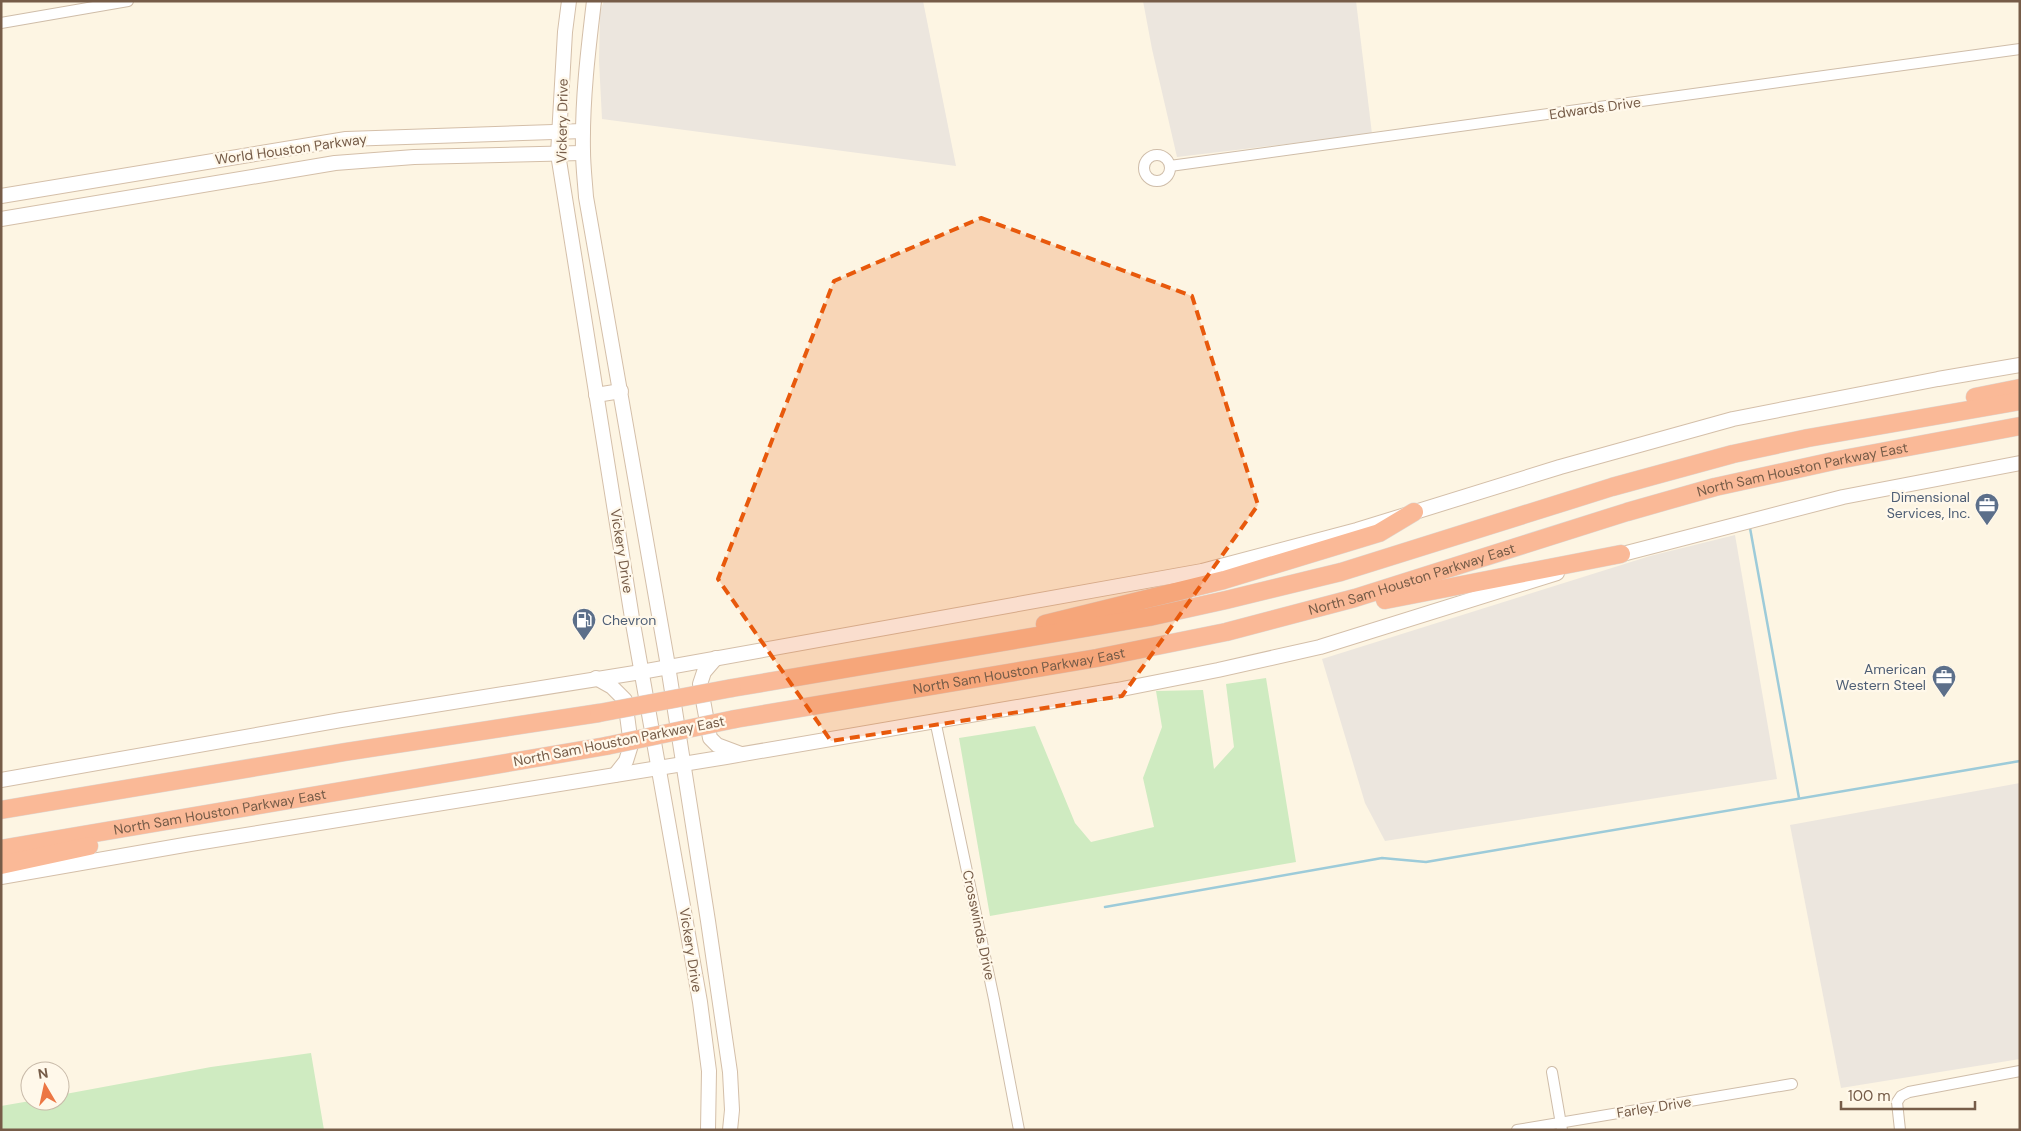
<svg xmlns="http://www.w3.org/2000/svg" width="2021" height="1131" font-family="'DM Sans',sans-serif">
<rect width="100%" height="100%" fill="#fdf5e3"/>
<g fill="#ece6de">
<polygon points="604,1 923,1 956,166 602,119 599,61 600,11"/>
<polygon points="1143,1 1356,1 1372,134 1177,157 1152,49"/>
<polygon points="1735,535 1777,779 1385,841 1365,803 1322,659 1650,556"/>
<polygon points="2020,783 2020,1059 1841,1088 1790,825"/>
</g>
<g fill="#cfebc1">
<polygon points="1266,678 1296,862 990,916 959,738 1035,726 1075,823 1091,842 1154,827 1143,778 1162,727 1156,691 1203,690 1214,769 1234,747 1226,684"/>
<polygon points="311,1053 324,1130 1,1130 1,1106 30,1101 60,1101 60,1095 211,1067"/>
</g>
<g fill="none" stroke-linecap="round" stroke-linejoin="round">
<g stroke="#9dcbd9" stroke-width="2.5">
<polyline points="1750,528 1799,798"/>
<polyline points="1105,907 1382,858 1426,862 2020,761"/>
</g>
<defs>
<g id="street">
<polyline points="1,23 128,1"/>
<circle cx="1157" cy="168" r="13"/>
<polyline points="1170,166 2020,49"/>
<polyline points="935,720 994,999 1019,1130"/>
<polyline points="1552,1072 1562,1130"/>
<polyline points="1517,1130 1792,1084"/>
<polyline points="1900,1130 1897,1102 1901,1096 1909,1092 2020,1071"/>
</g>
<g id="secondary">
<polyline points="569,1 565,32 558,154 632,618 700,1002 709,1071 708,1130"/>
<path d="M594,1C588,51 582,101 583,151C583,166 585,182 586,197L668,666L708,921L730,1072L732,1110L730,1130"/>
<polyline points="1,196 346,139 583,131"/>
<polyline points="1,219 335,163 414,157 582,153"/>
<polyline points="596,395 621,391"/>
<polyline points="1611,557 1843,497 2020,463"/>
<polyline points="716,658 704,672 700,684 710,738 717,745 741,754"/>
<polyline points="596,678 612,687 625,700 631,745 626,761 615,775"/>
<polyline points="1,780 341,720 641,672 1202,571 1357,530 1560,467 1733,419 1938,379 2020,365"/>
<polyline points="1,877 190,844 726,757 1117,690 1218,670 1320,647 1557,573"/>
</g>
<g id="highway">
<polyline points="1975,397 2020,388"/>
<polyline points="1385,600 1621,554"/>
<polyline points="1045,624 1224,580 1379,533 1414,512"/>
<polyline points="732,688 1149,617 1226,600 1341,572 1612,487 1733,454 1808,438 2020,401"/>
<path id="s1" d="M735,719L1097,658L1226,632L1355,598L1627,512L1715,487L1838,460L2020,426"/>
<polyline points="1,810 345,752 599,713"/>
<path id="s2" d="M1,849L606,746"/>
<polyline points="1,865 89,846"/>
</g>
</defs>
<use href="#street" stroke="#cfbda9" stroke-width="12"/>
<use href="#secondary" stroke="#d4bfa9" stroke-width="16"/>
<use href="#highway" stroke="#ded8d3" stroke-width="19"/>
<use href="#street" stroke="#fff" stroke-width="10"/>
<use href="#secondary" stroke="#fff" stroke-width="14"/>
<use href="#highway" stroke="#fab997" stroke-width="18"/>
<defs>
<g id="highway-bridge">
<polyline points="599,713 732,688"/>
<polyline points="606,746 735,719"/>
</g>
</defs>
<use href="#highway-bridge" stroke="#ded8d3" stroke-width="19" stroke-linecap="butt"/>
<use href="#highway-bridge" stroke="#fab997" stroke-width="18"/>
</g>
<path fill="#e8590c" fill-opacity="0.2" stroke="#e8590c" stroke-width="4" stroke-dasharray="10 6" stroke-linejoin="round" d="M981,218L1192,296L1258,505L1122,696L831,741L718,579L834,281Z"/>
<defs>
<symbol id="office-pin" viewBox="-11 -11 22 30"><path d="M0 17L-7.5 6A9.5 9.5 0 1 1 7.5 6Z" fill="#5c6f8a" stroke="#fff8ea"/><path d="M-6-3h4V-5.5h4V-3h4V5H-6ZM-1-4.5V-3h2v-1.5ZM-6 0V1H6V0Z" fill="#fff"/></symbol>
<symbol id="fuel-pin" viewBox="-11 -11 22 30"><path d="M0 17L-7.5 6A9.5 9.5 0 1 1 7.5 6Z" fill="#5c6f8a" stroke="#fff8ea"/><path d="M-5.5-6h7V0h2V4h1.3V-2.5L3-4.5l.8-.8L6-3V5H2.5V1h-1V6h-7ZM-4.2-4.7v3.2H.2V-4.7Z" fill="#fff"/></symbol>
</defs>
<g fill-rule="evenodd">
<use href="#office-pin" x="1973" y="491" width="28" height="38"/>
<use href="#fuel-pin" x="570" y="606" width="28" height="38"/>
<use href="#office-pin" x="1930" y="663" width="28" height="38"/>
</g>
<g text-anchor="middle" dominant-baseline="central" stroke-width="4.5" stroke-linejoin="round" paint-order="stroke">
<g font-size="14" fill="#765c48" stroke="#fff8ea">
<text transform="translate(1595 108) rotate(-8)">Edwards Drive</text>
<text transform="translate(562 121) rotate(-89)">Vickery Drive</text>
<text transform="translate(291 149) rotate(-8)">World Houston Parkway</text>
<text stroke="none"><textPath href="#s1" startOffset="1098">North Sam Houston Parkway East</textPath></text>
<text transform="translate(622 551) rotate(81)">Vickery Drive</text>
<text stroke="none"><textPath href="#s1" startOffset="692">North Sam Houston Parkway East</textPath></text>
<text stroke="none"><textPath href="#s1" startOffset="288">North Sam Houston Parkway East</textPath></text>
<text transform="translate(619 741) rotate(-11)">North Sam Houston Parkway East</text>
<text stroke="none"><textPath href="#s2" startOffset="222">North Sam Houston Parkway East</textPath></text>
<text transform="translate(979 925) rotate(78)">Crosswinds Drive</text>
<text transform="translate(691 950) rotate(81)">Vickery Drive</text>
<text transform="translate(1654 1107) rotate(-9)">Farley Drive</text>
</g>
<g font-size="14" fill="#4e5e75" stroke="#fff8ea" text-anchor="end">
<text x="1970" y="497">Dimensional<tspan x="1970" dy="16">Services, Inc.</tspan></text>
<text x="602" y="620" text-anchor="start">Chevron</text>
<text x="1926" y="669">American<tspan x="1926" dy="16">Western Steel</tspan></text>
</g>
</g>
<rect width="2021" height="1131" fill="none" stroke="#765c48" stroke-width="5"/>
<g transform="translate(45 1086) rotate(351)"><circle r="24" fill="#fff8ea" stroke="#c8baa9"/>
<path d="M0-4L9 19L0 12L-9 19Z" fill="#ec7643"/>
<text y="-8" font-size="14" font-weight="bold" text-anchor="middle" fill="#765c48">N</text>
</g>
<path d="M1841 1101v8h134v-8" fill="none" stroke="#765c48" stroke-width="2.5"/>
<text x="1848" y="1101" font-size="15" fill="#765c48" stroke="#fff8ea" stroke-width="4" paint-order="stroke">100 m</text>
</svg>
